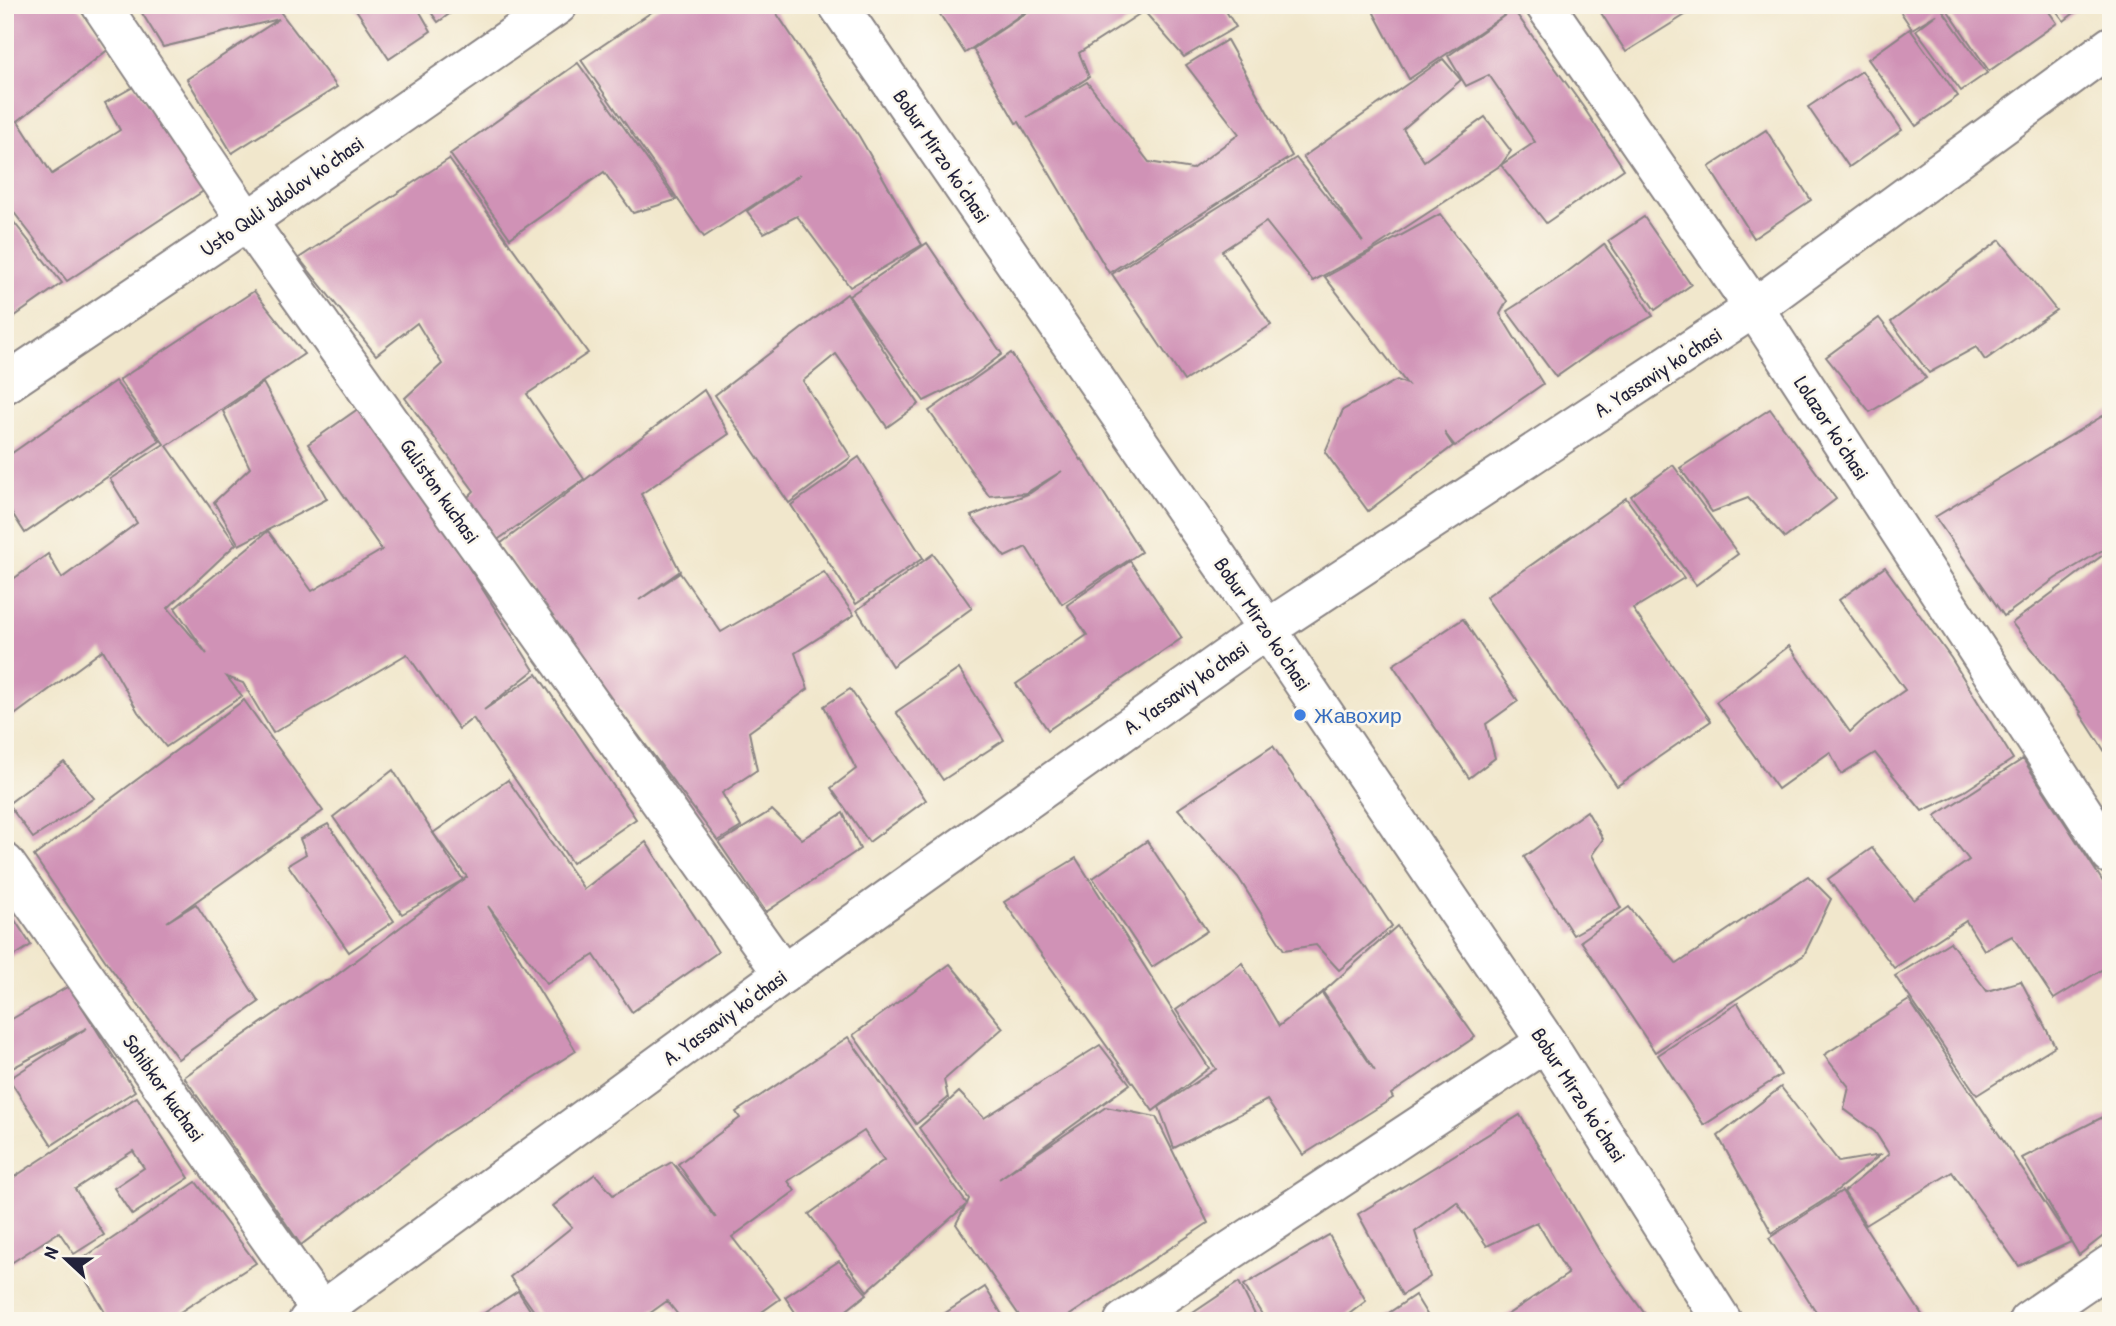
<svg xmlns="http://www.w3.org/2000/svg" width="2116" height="1326" font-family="'Patrick Hand',sans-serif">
<rect width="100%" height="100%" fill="#fbf7ec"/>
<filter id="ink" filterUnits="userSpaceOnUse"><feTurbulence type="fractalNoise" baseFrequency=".0143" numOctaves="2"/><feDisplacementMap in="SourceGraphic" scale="14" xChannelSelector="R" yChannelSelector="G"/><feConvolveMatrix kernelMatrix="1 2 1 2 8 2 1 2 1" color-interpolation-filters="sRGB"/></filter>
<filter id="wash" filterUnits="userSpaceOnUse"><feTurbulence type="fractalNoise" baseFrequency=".00686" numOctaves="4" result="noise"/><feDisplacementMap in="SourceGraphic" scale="28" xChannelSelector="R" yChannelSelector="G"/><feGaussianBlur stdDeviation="1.57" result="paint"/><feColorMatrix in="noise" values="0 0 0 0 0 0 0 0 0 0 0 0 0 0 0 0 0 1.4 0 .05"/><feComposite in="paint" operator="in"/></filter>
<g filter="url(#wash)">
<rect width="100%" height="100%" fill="#f1e7cc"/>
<g id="blocks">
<g fill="#d092b6">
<polygon points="5,5 76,5 110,48 18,121 52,174 120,130 105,103 135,86 205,190 67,281 5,201"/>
<polygon points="137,5 275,5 337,87 232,153 187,79 279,19 163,47"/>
<polygon points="353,5 416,5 431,31 389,59"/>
<polygon points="426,5 462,5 438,22"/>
<polygon points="662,5 771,5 859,136 922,245 850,287 797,216 764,233 747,211 801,174 704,237 581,60"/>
<polygon points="934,5 1035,5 965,53"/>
<polygon points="1038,5 1222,5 1236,27 1184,57 1144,11 1079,53 1089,77 1027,117 1087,82 1149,162 1192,169 1239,134 1186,65 1227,40 1292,156 1109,273 1019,122 1016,123 973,49"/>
<polygon points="1380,5 1515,5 1516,7 1513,9 1584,108 1624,169 1546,223 1501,165 1535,142 1489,75 1466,86 1448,56 1508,13 1409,79 1374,13"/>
<polygon points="1596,5 1701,5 1626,52"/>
<polygon points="1896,5 1939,5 1987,73 1961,91 1916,30 1937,14 1912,29"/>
<polygon points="1950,5 2044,5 2057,23 1989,71 1946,8"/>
<polygon points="2052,5 2084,5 2064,21"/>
<polygon points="1910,29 1958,96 1916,126 1868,59"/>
<polygon points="1443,59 1461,80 1403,129 1424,161 1485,117 1511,151 1501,165 1368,252 1313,281 1266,222 1222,251 1271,325 1184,381 1112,274 1296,158 1363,242 1303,157"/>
<polygon points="578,63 676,200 633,213 604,172 510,238 450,154"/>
<polygon points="1862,71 1902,130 1849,167 1808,107"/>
<polygon points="1766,130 1811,200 1754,238 1709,167"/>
<polygon points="449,159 588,353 527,394 584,479 496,541 464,501 474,491 405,398 442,364 417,323 376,355 299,258"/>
<polygon points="5,211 62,283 5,323"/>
<polygon points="1440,214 1507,301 1500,314 1543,384 1455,446 1444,432 1453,446 1368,511 1325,452 1343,410 1397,380 1407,384 1325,277"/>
<polygon points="1644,217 1691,285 1655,310 1608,241"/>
<polygon points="2000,240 2056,310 1985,360 1976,347 1929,373 1891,322"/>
<polygon points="927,243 1002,354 971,378 924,401 849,296"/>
<polygon points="1604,244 1653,316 1609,340 1556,377 1507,311 1562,276"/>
<polygon points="254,291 304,354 167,446 236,544 168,608 207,654 175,608 268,531 312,591 382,550 308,444 365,404 534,670 484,710 537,674 636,819 572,863 473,718 459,729 407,654 273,733 243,683 227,677 242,696 166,747 138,712 103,650 5,722 5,585 48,554 62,578 137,523 110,479 164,444 119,380"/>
<polygon points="847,294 919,404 887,427 836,354 803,381 851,457 789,503 715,395"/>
<polygon points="1879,318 1926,378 1870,412 1826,357"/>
<polygon points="1011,353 1081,460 1082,459 1141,552 1062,604 1026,547 1005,557 971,516 1030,493 1062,471 1026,493 989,496 929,411"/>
<polygon points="115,381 160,441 25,533 5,502 5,458"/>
<polygon points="263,383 327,499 239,545 214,502 250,468 223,411"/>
<polygon points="704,390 729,434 641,494 680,571 639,600 680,573 721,632 824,572 854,615 795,653 808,689 749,732 757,770 722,793 741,827 718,841 572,647 500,544"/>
<polygon points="1770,409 1836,499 1785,538 1748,498 1712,512 1680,468"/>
<polygon points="2111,411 2111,545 2056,578 2004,616 1935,517"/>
<polygon points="859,457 923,558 856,604 791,505"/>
<polygon points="1673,465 1738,554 1696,585 1631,496"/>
<polygon points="1626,498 1684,578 1633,609 1711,721 1617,786 1486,597"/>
<polygon points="2111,549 2111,761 2080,713 2081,712 2012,623"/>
<polygon points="933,554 972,608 892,666 857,610"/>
<polygon points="1130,561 1182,638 1048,730 1016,684 1087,635 1067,605"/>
<polygon points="1885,567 1951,658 2013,759 1965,791 1922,811 1875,753 1841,774 1830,752 1778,789 1716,702 1789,646 1850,732 1866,717 1905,690 1839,600"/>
<polygon points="1463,619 1518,701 1486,724 1495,758 1469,778 1393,665"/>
<polygon points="959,669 1004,740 943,780 896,712"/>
<polygon points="850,689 926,800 869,842 831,788 856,769 824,706"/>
<polygon points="244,700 323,811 167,922 196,904 259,1002 178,1059 107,963 34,856"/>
<polygon points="1273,746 1392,926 1339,970 1316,945 1284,950 1238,877 1178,809"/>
<polygon points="2023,759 2111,894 2111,964 2054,999 2012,936 1984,950 1966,921 1894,968 1828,879 1872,848 1914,900 1969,860 1935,816"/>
<polygon points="64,762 94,798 33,838 8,804"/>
<polygon points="393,770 463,880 402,914 333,817"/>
<polygon points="508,780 584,889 646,842 718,952 632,1012 594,955 547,984 488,906 576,1051 446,1134 301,1245 184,1077 319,983 330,980 467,877 433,833"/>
<polygon points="772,810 802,839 843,813 860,849 766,912 719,843"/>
<polygon points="1587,811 1603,839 1592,855 1621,908 1573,935 1524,857"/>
<polygon points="328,824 394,921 349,952 288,865 306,854 300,839"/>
<polygon points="1147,841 1207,931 1152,967 1093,878"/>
<polygon points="1076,858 1209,1068 1153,1111 1004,902"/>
<polygon points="1808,876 1831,899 1804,955 1655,1052 1581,941 1629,907 1677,964"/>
<polygon points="5,905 31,945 5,962"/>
<polygon points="1397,926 1475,1037 1391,1094 1393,1098 1303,1155 1267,1100 1174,1148 1159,1107 1216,1069 1176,1010 1242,963 1279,1026 1322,993 1375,1071 1323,992"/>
<polygon points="1950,942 1987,991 2021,981 2055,1046 1977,1095 1895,976"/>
<polygon points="950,964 1003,1028 944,1080 948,1098 916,1124 853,1035"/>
<polygon points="69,986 135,1091 52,1145 9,1079 87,1028 5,1072 5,1023"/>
<polygon points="1909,1000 2071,1242 2019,1266 1952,1172 1866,1225 1844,1192 1889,1154 1875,1132 1844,1109 1849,1087 1824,1055"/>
<polygon points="1738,1003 1781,1075 1704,1125 1658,1055"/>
<polygon points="848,1037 967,1204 969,1199 919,1128 959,1092 984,1118 1100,1045 1130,1084 999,1179 1106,1107 1156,1117 1208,1223 1061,1321 1023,1321 956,1224 966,1205 867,1291 809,1214 884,1160 864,1131 788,1181 795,1191 732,1237 780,1299 749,1321 683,1321 667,1301 639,1321 541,1321 510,1277 572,1227 553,1206 595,1174 613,1195 672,1162 716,1218 678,1164 740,1118 736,1112"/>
<polygon points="1781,1087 1839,1162 1880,1155 1829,1197 1772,1233 1718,1136"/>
<polygon points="137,1097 189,1178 132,1215 114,1188 144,1168 133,1151 75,1189 104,1235 74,1254 59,1232 5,1267 5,1183"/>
<polygon points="2111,1113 2111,1230 2079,1255 2022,1158"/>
<polygon points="1520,1115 1600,1252 1650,1321 1498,1321 1568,1274 1537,1222 1487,1246 1457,1202 1415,1232 1430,1277 1402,1295 1358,1214"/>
<polygon points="196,1182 256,1263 166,1321 110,1321 76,1263"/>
<polygon points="1842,1191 1926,1321 1822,1321 1769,1238"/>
<polygon points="1329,1235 1366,1301 1340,1321 1266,1321 1244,1285"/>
<polygon points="839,1261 867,1294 833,1321 801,1321 785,1297"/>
<polygon points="1239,1282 1258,1321 1181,1321"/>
<polygon points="985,1287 1006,1321 933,1321"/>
<polygon points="518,1291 537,1321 472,1321"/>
<polygon points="1415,1295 1431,1321 1377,1321"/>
</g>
</g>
</g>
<g filter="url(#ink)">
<use href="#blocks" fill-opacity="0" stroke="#8a8484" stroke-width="2"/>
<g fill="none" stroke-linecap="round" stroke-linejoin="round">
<defs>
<g id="minor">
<polyline points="101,5 247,221 783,974"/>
<polyline points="838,5 1267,629 1546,1042 1722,1321"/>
<polyline points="1545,5 1754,308 2111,855"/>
<polyline points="5,384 247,221 558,5"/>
<polyline points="5,863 322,1312"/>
<polyline points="308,1321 783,974 1267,629 1754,308 2111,46"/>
<polyline points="1124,1321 1546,1042"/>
<polyline points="2028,1321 2111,1264"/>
</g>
</defs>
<use href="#minor" stroke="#8a8484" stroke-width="42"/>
<use href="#minor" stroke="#fff" stroke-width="38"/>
</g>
</g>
<circle fill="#3f7fe0" stroke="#fbf7ec" stroke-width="2.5" cx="1300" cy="715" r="7"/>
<g text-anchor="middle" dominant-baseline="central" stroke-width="5" stroke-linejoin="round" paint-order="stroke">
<g font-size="21" fill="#22223b" stroke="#fbf7ec">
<text transform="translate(942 156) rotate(56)">Bobur Mirzo ko'chasi</text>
<text transform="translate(282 196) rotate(-35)">Usto Quli Jalolov ko'chasi</text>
<text transform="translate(1658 372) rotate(-33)">A. Yassaviy ko'chasi</text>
<text transform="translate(1832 428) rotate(57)">Lolazor ko'chasi</text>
<text transform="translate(440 491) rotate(55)">Guliston kuchasi</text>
<text transform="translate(1263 624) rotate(56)">Bobur Mirzo ko'chasi</text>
<text transform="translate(1186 687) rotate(-35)">A. Yassaviy ko'chasi</text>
<text transform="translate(725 1017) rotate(-36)">A. Yassaviy ko'chasi</text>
<text transform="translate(164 1088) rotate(55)">Sohibkor kuchasi</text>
<text transform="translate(1579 1095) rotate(57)">Bobur Mirzo ko'chasi</text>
</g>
<g font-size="21" fill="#366cbe" stroke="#fbf7ec" text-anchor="start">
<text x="1314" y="715">Жавохир</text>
</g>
</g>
<rect width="2116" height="1326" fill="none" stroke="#fbf7ec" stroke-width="28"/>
<g transform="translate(66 1259) rotate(292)" stroke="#fbf7ec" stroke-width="5" paint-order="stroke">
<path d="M0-5L12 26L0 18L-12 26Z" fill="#22223b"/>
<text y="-10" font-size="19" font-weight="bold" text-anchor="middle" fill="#22223b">N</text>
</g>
</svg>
